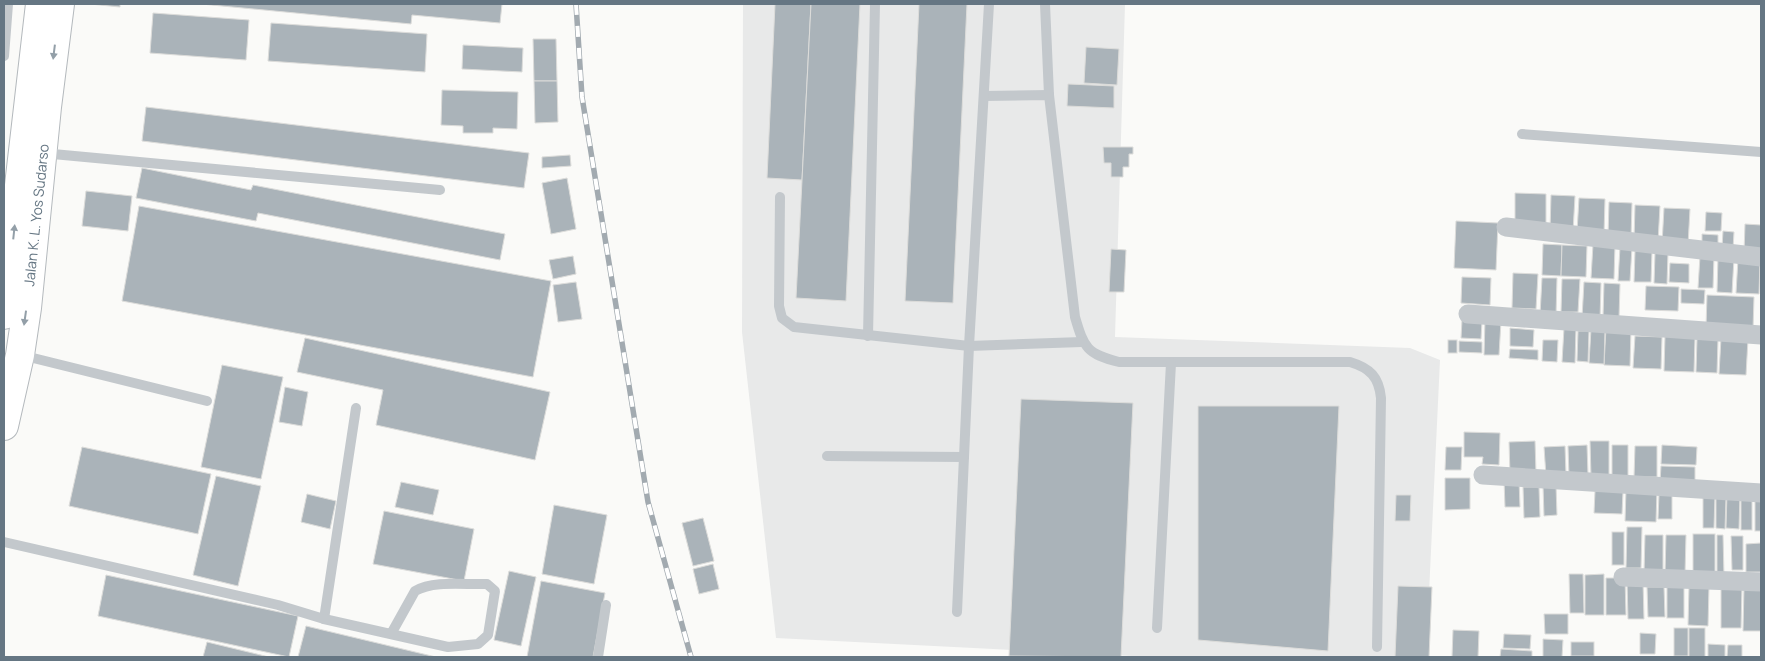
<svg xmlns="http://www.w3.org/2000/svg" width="1765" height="661" font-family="Manrope,sans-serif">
<rect width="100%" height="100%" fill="#fafaf8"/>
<polygon fill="#e8e9e9" points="743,4 1125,4 1115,337 1410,348 1440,360 1426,657 1152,657 776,638 742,332"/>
<g fill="#aab3b9" stroke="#dcdcda">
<polygon points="90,4 120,4 120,7"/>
<polygon points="201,4 502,4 500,23 412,15 411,24"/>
<polygon points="775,4 811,4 802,180 767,178"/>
<polygon points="811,4 860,4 846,301 796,298"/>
<polygon points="919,4 967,4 953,303 905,301"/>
<polygon points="153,13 249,20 246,60 150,53"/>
<polygon points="271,23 427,34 425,72 268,61"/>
<polygon points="533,39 556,39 557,81 534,81"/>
<polygon points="463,45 523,48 522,72 462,69"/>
<polygon points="1086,47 1119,49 1117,85 1084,83"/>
<polygon points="534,81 557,81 558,122 535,123"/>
<polygon points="1068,84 1114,86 1114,108 1067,106"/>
<polygon points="442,90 518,92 517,129 493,128 493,133 463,133 463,126 441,125"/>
<polygon points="146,107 529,153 524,188 142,141"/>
<polygon points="1103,147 1133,147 1133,154 1129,154 1129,167 1123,167 1123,177 1111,177 1111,163 1104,163"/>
<polygon points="570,155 571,166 542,168 542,157"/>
<polygon points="142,168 251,190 253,185 505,234 500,260 258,213 256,221 136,198"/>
<polygon points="567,178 576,229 551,234 542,183"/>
<polygon points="86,191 132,196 128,231 82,226"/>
<polygon points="1515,193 1546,194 1546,226 1515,226"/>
<polygon points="1551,195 1575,196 1573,232 1550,231"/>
<polygon points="1579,198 1605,199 1604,234 1577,232"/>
<polygon points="1609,202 1632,203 1631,238 1608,237"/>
<polygon points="1635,205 1660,206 1658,242 1634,241"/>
<polygon points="139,206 551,281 533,377 122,301"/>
<polygon points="1664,208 1690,209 1688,245 1662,244"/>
<polygon points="1706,212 1722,213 1721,231 1705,231"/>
<polygon points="1456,221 1498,223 1496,270 1454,268"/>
<polygon points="1745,224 1761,225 1761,253 1744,253"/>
<polygon points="1723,231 1734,232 1733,249 1722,248"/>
<polygon points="1702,234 1718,235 1718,248 1702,247"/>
<polygon points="1543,244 1562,245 1561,276 1542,275"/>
<polygon points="1593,244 1615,245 1614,279 1591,278"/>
<polygon points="1562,245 1587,246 1586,277 1561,276"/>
<polygon points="1620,247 1632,247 1630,281 1618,281"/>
<polygon points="1111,249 1126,250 1124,292 1109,292"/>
<polygon points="1635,251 1652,252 1651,282 1634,282"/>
<polygon points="1655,253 1668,253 1667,284 1654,283"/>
<polygon points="573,256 576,274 553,279 549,260"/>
<polygon points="1700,256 1714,256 1713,288 1698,288"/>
<polygon points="1718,257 1734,258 1732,293 1717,292"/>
<polygon points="1738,259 1760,259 1759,294 1736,293"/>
<polygon points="1670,263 1689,264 1689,283 1669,282"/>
<polygon points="1513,273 1538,274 1536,309 1512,308"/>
<polygon points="1462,277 1491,278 1490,305 1461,303"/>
<polygon points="1542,278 1557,278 1556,316 1540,315"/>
<polygon points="1562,279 1580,279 1578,312 1561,312"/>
<polygon points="576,282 582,319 558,322 553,285"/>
<polygon points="1584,282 1601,283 1600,319 1582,318"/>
<polygon points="1604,283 1620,284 1619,318 1603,317"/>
<polygon points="1646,286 1679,287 1678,311 1645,310"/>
<polygon points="1681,289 1705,290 1704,304 1681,303"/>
<polygon points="1707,295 1754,297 1753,329 1706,327"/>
<polygon points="1462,320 1482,321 1481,339 1461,338"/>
<polygon points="1485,320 1501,321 1499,355 1484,355"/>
<polygon points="1510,328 1534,330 1533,347 1510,346"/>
<polygon points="1564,328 1576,328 1575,363 1562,362"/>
<polygon points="1606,328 1631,329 1630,366 1604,365"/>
<polygon points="1591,329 1605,330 1604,364 1589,363"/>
<polygon points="1578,331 1589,331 1588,362 1577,361"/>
<polygon points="1635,336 1662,337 1661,369 1633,368"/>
<polygon points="1665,336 1695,338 1694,372 1664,371"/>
<polygon points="305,338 550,392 535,460 376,425 383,390 297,372"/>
<polygon points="1697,338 1718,339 1717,373 1696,372"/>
<polygon points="1721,338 1748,339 1746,375 1719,374"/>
<rect x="1448" y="340" width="9" height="13"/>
<polygon points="1543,340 1558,340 1557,362 1542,361"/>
<polygon points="1459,341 1482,342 1482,353 1459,352"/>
<polygon points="1510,349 1538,350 1538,360 1509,358"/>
<polygon points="222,365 283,377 261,479 201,467"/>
<polygon points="285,387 308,392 302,426 279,422"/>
<polygon points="1021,399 1133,403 1121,657 1009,656"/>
<polygon points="1198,406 1339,406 1328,651 1198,640"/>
<polygon points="1464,432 1500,433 1499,465 1482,464 1483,457 1464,457"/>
<polygon points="1535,441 1536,473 1510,474 1509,442"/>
<polygon points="1590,441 1609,441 1609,476 1591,476"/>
<polygon points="1587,445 1588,475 1569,476 1568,446"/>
<polygon points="1612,445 1628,445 1628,477 1612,478"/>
<polygon points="1662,445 1697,447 1696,465 1661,464"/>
<polygon points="1565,446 1566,475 1546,476 1544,447"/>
<polygon points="1635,446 1657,446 1657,477 1634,477"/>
<polygon points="82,447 211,474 198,534 69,506"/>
<polygon points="1446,447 1462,447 1461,470 1445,470"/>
<polygon points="1661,466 1695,467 1695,484 1660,482"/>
<polygon points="216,476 261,486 238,586 193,575"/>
<polygon points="1445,478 1470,478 1470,509 1445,510"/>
<polygon points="1504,480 1519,480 1520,507 1505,507"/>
<polygon points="401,482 439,490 433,515 395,507"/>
<polygon points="1556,485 1557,515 1544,516 1543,486"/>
<polygon points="1523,487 1539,487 1540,517 1524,518"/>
<polygon points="1626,489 1657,490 1656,522 1625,521"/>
<polygon points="1595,491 1623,492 1622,514 1594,513"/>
<polygon points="1727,493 1740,493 1739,529 1726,528"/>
<polygon points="307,494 336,501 330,529 301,522"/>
<polygon points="1659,494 1672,495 1672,519 1658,519"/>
<polygon points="1703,494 1715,494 1714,528 1703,528"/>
<polygon points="1396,495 1411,495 1410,521 1395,521"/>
<rect x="1741" y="496" width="11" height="34"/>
<rect x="1755" y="496" width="6" height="35"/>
<polygon points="1716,497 1726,497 1725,529 1716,528"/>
<polygon points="554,505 607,515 594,584 542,574"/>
<polygon points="384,511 474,529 464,581 373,564"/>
<polygon points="703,518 714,561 693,566 682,523"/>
<polygon points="1627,527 1642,527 1641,568 1626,568"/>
<rect x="1612" y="532" width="12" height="33"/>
<rect x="1693" y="534" width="22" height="41"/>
<polygon points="1645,535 1663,535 1663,574 1644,573"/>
<polygon points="1666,535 1686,535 1685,574 1665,574"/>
<polygon points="1717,535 1723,535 1724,576 1717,576"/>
<polygon points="1731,536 1743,536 1743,570 1732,570"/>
<polygon points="1761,543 1761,572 1746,572 1746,544"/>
<polygon points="713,564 719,589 699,594 693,569"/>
<polygon points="509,571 536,577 521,646 494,640"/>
<polygon points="1569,574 1583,574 1584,613 1570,613"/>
<polygon points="1604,574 1604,615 1585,615 1585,575"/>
<polygon points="106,575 298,616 289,657 98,616"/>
<polygon points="1606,578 1625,578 1626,615 1606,615"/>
<polygon points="541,581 605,593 593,657 527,657"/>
<polygon points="1627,581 1643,581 1644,619 1628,619"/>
<rect x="1667" y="585" width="17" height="33"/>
<polygon points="1398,586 1432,587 1429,657 1395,657"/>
<polygon points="1721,586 1742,586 1741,628 1721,628"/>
<polygon points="1647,587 1664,587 1665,617 1648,617"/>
<polygon points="1689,587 1709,587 1708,626 1688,625"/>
<polygon points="1744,587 1761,587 1761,631 1743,631"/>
<polygon points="1544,614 1568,614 1568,634 1545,634"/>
<polygon points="306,626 436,657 298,657"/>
<rect x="1674" y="628" width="14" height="28"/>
<rect x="1689" y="628" width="16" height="29"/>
<polygon points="1453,630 1479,631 1478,657 1452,657"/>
<polygon points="1640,633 1656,634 1655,654 1640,654"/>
<polygon points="1504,634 1531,635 1530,649 1503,648"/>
<polygon points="1543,639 1563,640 1562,657 1543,657"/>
<polygon points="207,642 269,657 203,657"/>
<rect x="1571" y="642" width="23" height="14"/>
<polygon points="1708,644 1725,645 1725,657 1708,657"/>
<polygon points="1728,645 1742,645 1742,657 1727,657"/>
<polygon points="1501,649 1532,651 1532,657 1500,657"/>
</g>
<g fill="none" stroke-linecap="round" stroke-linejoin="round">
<defs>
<g id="trunk">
<polyline points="4,315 40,4"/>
<polyline points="4,426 20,355 27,308 47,107 60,4"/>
</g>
</defs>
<use href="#trunk" stroke="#b4b9bd" stroke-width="30"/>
<g stroke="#c3c8cc" stroke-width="10">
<polyline points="1045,4 1049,95"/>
<polyline points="4,56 8,4"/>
<path d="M984,96L1049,95L1075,317C1084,348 1087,354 1119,362H1350C1370,368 1379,377 1381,398L1377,647"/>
<polyline points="1522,134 1761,152"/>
<polyline points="42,153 440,190"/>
<polyline points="780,197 779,306 782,318 794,327 969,346 1082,342"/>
<polyline points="868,336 875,4"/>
<polyline points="21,355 207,401"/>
<polyline points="827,456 964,457"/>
<polyline points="4,542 278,605 324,619 356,408"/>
<polyline points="957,612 969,346 989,4"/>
<path d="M324,619L448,647L478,644L488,635L495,591L487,584C466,585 434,580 415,591L391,634"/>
<polyline points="1157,628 1171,363"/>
<polyline points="598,657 606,605"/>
</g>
<g stroke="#c3c8cc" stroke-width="19">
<polyline points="1506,227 1761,257"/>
<polyline points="1468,314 1761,335"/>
<polyline points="1483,475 1761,493"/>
<polyline points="1623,577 1761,582"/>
</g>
<use href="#trunk" stroke="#fff" stroke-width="28"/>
<defs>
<polyline id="rail" points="576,4 582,97 648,502 691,657"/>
</defs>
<use href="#rail" stroke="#a2aab0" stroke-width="5.5"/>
<use href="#rail" stroke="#fff" stroke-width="4" stroke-dasharray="11" stroke-linecap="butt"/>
</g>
<defs><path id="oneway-solid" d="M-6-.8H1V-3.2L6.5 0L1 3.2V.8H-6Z" transform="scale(1.25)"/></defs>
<g fill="#939fa8">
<use href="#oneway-solid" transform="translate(54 52) rotate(97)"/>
<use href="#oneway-solid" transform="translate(14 232) rotate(-84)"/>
<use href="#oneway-solid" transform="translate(25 318) rotate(98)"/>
</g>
<g text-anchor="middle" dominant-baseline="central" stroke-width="5" stroke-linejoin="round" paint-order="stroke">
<g font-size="14" fill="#657683" stroke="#fff">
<text transform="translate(36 215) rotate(-84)">Jalan K. L. Yos Sudarso</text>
</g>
</g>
<rect width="1765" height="661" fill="none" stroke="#657683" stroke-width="10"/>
</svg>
